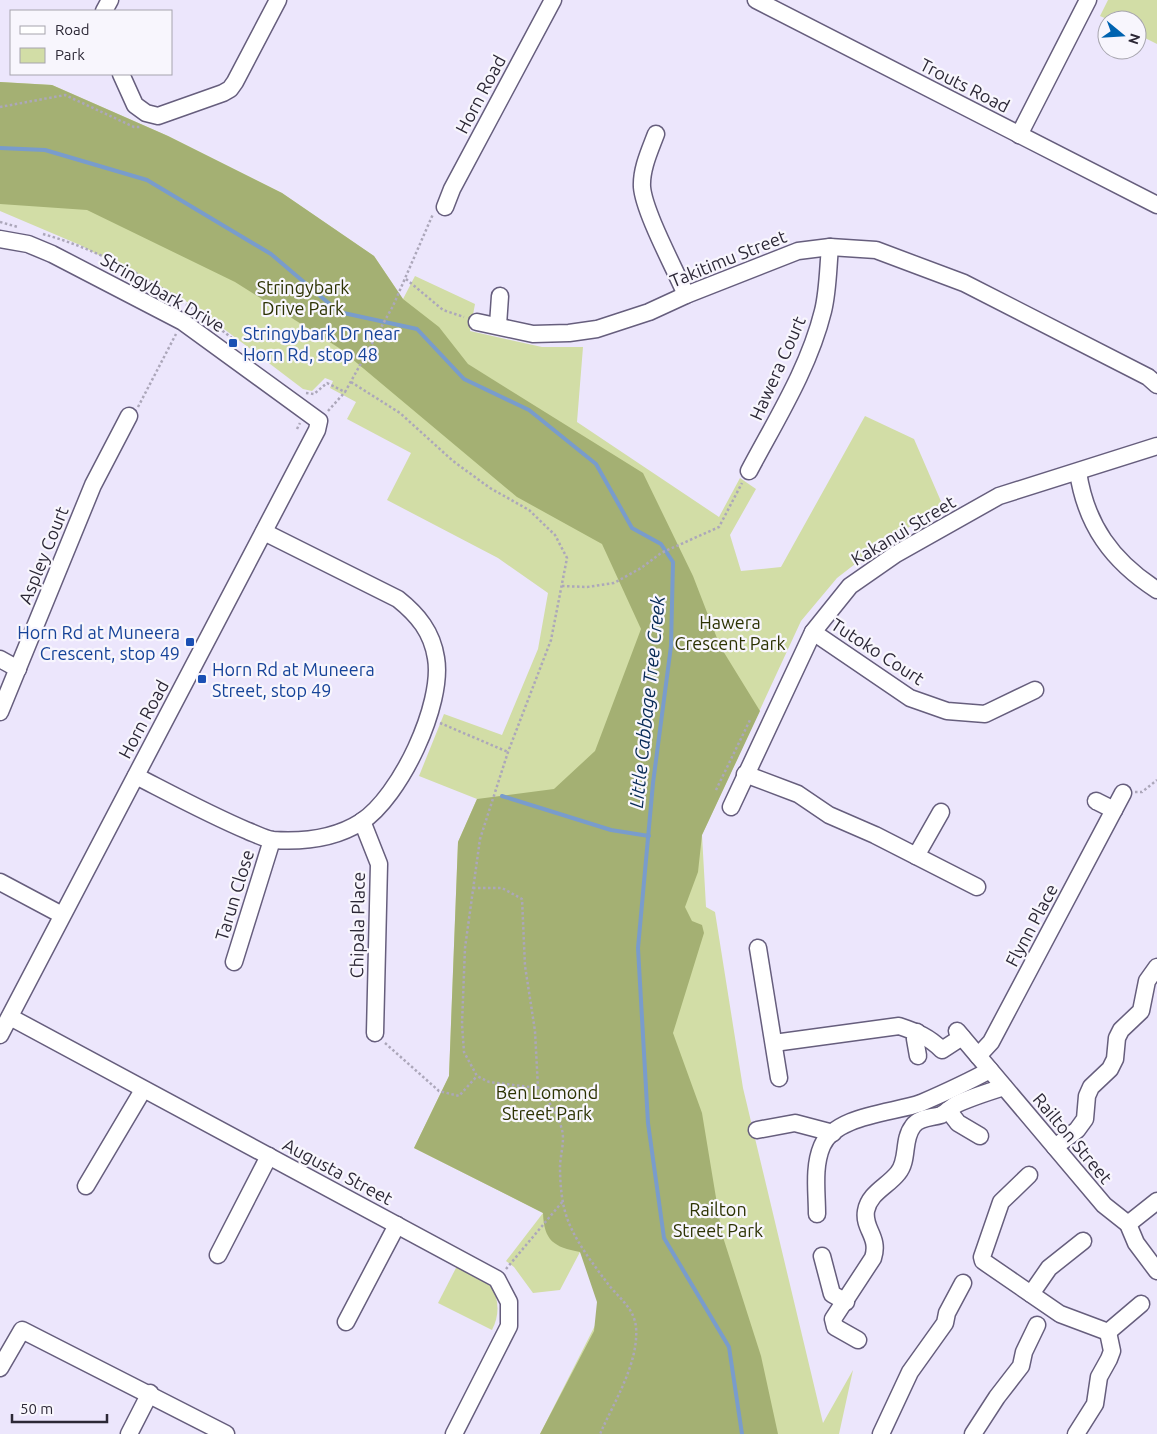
<svg xmlns="http://www.w3.org/2000/svg" width="1157" height="1434" font-family="Ubuntu,sans-serif">
<rect width="100%" height="100%" fill="#ece6fc"/>
<g fill="#d2dda6">
<polygon points="1108,0 1157,0 1157,44 1137,34 1137,20 1109,20 1100,16"/>
<polygon points="0,82 52,85 168,136 282,193 374,256 403,299 415,276 475,304 470,331 542,347 583,347 577,422 719,517 740,478 756,489 730,535 741,571 781,567 865,416 914,439 943,506 877,547 837,578 801,621 702,835 706,907 715,912 743,1088 823,1423 853,1370 839,1434 540,1434 611,1294 580,1252 560,1290 533,1293 514,1267 506,1261 543,1213 414,1148 449,1076 458,842 477,799 419,776 444,714 502,735 538,649 548,593 498,558 387,500 411,453 347,419 356,402 330,388 333,381 325,378 312,391 303,389 191,304 80,245 0,211"/>
<path d="M457,1266L491,1284C499,1300 500,1314 492,1330L438,1303Z"/>
</g>
<path fill="#a4b073" d="M0,82L52,85L168,136L282,193L374,256L403,299L439,327L468,364L643,473L693,576L720,646L760,711L702,835L698,872L685,907L692,921L702,925L704,933L673,1033L702,1113L722,1234L761,1356L778,1434H540L594,1331L597,1302L580,1252C554,1247 544,1241 543,1213L414,1148L449,1076L458,842L477,799L554,789L595,751L641,629L602,544L517,497L339,348L235,282L87,210L0,204Z"/>
<g fill="none" stroke-linecap="round" stroke-linejoin="round">
<g stroke="#799ccc" stroke-width="4">
<polyline points="0,148 45,150 147,180 271,254 339,312 417,329 464,379 529,410 596,464 632,528 661,544 673,562 671,646 653,783 638,948 648,1123 664,1238 729,1347 742,1434"/>
<polyline points="502,796 611,830 649,836"/>
</g>
<defs>
<g id="minor">
<polyline points="756,0 1157,205"/>
<polyline points="104,11 110,0"/>
<polyline points="121,74 135,105 146,113 158,116 223,93 230,89 235,82 278,0"/>
<path d="M656,134C650,150 641,169 642,187C644,212 675,269 686,295"/>
<polyline points="1019,135 1088,0"/>
<polyline points="445,207 452,189 553,0"/>
<polyline points="0,239 28,244 52,254 183,322 319,421 317,430 0,1035"/>
<polyline points="477,322 533,334 569,333 597,329 649,312 686,295 798,251 830,247 876,250 964,283 1148,377 1157,385"/>
<polyline points="498,325 500,296"/>
<path d="M749,471C776,420 809,368 823,311C828,291 828,268 830,247"/>
<path d="M1078,472C1086,525 1112,561 1157,590"/>
<polyline points="813,632 910,698 947,711 985,714 1035,690"/>
<polyline points="0,659 18,669"/>
<polyline points="0,712 93,485 129,416"/>
<polyline points="745,774 798,794 829,815 875,835 977,887"/>
<path d="M136,776C173,795 210,815 248,831C256,834 265,839 273,840C303,842 336,838 361,822C400,797 444,704 436,658C432,632 418,615 398,599L264,532"/>
<polyline points="1096,801 1114,810"/>
<polyline points="731,807 813,632 850,586 896,554 999,496 1157,446"/>
<polyline points="362,821 379,864 375,1033"/>
<polyline points="916,856 941,812"/>
<polyline points="0,882 62,915"/>
<polyline points="758,948 779,1078"/>
<polyline points="234,962 272,840"/>
<polyline points="10,1017 497,1279 509,1302 509,1326 454,1434"/>
<polyline points="957,1031 1104,1205 1128,1224 1136,1243 1157,1271"/>
<polyline points="917,1032 915,1039 918,1056"/>
<path d="M774,1043L899,1026C917,1032 929,1037 942,1050L962,1037"/>
<polyline points="978,1056 991,1042 1123,793"/>
<polyline points="948,1110 958,1123 980,1136"/>
<polyline points="757,1130 795,1123 833,1133"/>
<polyline points="1055,1147 1077,1130 1085,1119 1087,1096 1091,1087 1110,1069 1115,1059 1117,1038 1121,1030 1141,1011 1147,981 1157,967"/>
<polyline points="1029,1175 1001,1202 982,1257 983,1261 1060,1314 1108,1332"/>
<polyline points="86,1186 143,1090"/>
<path d="M817,1214C817,1192 813,1167 822,1146C835,1115 894,1113 921,1103C944,1093 968,1082 990,1070"/>
<polyline points="1128,1224 1157,1201"/>
<polyline points="218,1255 269,1156"/>
<polyline points="822,1256 832,1294 846,1302"/>
<polyline points="1031,1294 1049,1268 1083,1241"/>
<polyline points="346,1322 397,1225"/>
<path d="M858,1340L835,1327L833,1319L873,1258C880,1237 863,1229 866,1211C869,1193 888,1186 898,1173C909,1160 902,1140 913,1126C919,1117 932,1118 941,1115C947,1112 951,1107 957,1104C972,1097 988,1092 1004,1087"/>
<polyline points="0,1368 22,1330 226,1434"/>
<polyline points="129,1434 150,1393"/>
<polyline points="881,1434 910,1372 945,1323 947,1313 963,1283"/>
<polyline points="973,1434 997,1397 1021,1366 1024,1352 1037,1325"/>
<polyline points="1076,1434 1095,1404 1099,1377 1109,1359 1112,1351 1108,1332 1141,1304"/>
</g>
</defs>
<use href="#minor" stroke="#665e7d" stroke-width="19"/>
<g stroke="#aca7ba" stroke-width="2.5" stroke-dasharray="2.5 2.5" stroke-linecap="butt">
<polyline points="0,107 65,95 134,127 140,127"/>
<polyline points="0,222 18,227"/>
<path d="M43,234C114,254 176,294 233,339"/>
<polyline points="406,279 443,310 464,317"/>
<path d="M351,382L400,413L453,461L490,488L529,510L555,535L567,558L551,640L508,752L480,839L465,948L462,1024L464,1052L477,1076L489,1082L538,1088C548,1100 558,1114 562,1130C565,1141 560,1156 560,1167C560,1185 562,1207 569,1223C578,1245 594,1265 608,1284C619,1298 634,1308 636,1327C639,1363 614,1402 600,1434"/>
<polyline points="306,393 314,394 327,383 345,392 393,306 433,214"/>
<polyline points="138,407 176,334"/>
<polyline points="328,411 345,392"/>
<polyline points="297,429 300,423"/>
<polyline points="562,586 587,587 614,583 641,568 661,553 719,527 742,483"/>
<polyline points="440,723 508,752"/>
<polyline points="716,790 751,718"/>
<polyline points="1135,792 1142,792 1157,780"/>
<polyline points="473,888 502,888 522,899 525,966 535,1031 538,1088"/>
<polyline points="385,1043 439,1091 459,1096 477,1076"/>
<polyline points="506,1269 563,1201"/>
</g>
<use href="#minor" stroke="#fff" stroke-width="16"/>
</g>
<g fill="#1a4fb4" stroke="#f8f6fd" stroke-width="2">
<rect x="228" y="338" width="10" height="10" rx="2.5"/>
<rect x="185" y="637" width="10" height="10" rx="2.5"/>
<rect x="197" y="674" width="10" height="10" rx="2.5"/>
</g>
<g text-anchor="middle" dominant-baseline="central" stroke-width="4.5" stroke-linejoin="round" paint-order="stroke">
<g font-size="18" fill="#2c2836" stroke="#f8f6fd">
<text transform="translate(965 85) rotate(27)">Trouts Road</text>
<text transform="translate(480 94) rotate(-62)">Horn Road</text>
<text transform="translate(728 258) rotate(-22)">Takitimu Street</text>
<text transform="translate(163 292) rotate(30)">Stringybark Drive</text>
<text transform="translate(777 368) rotate(-66)">Hawera Court</text>
<text transform="translate(903 530) rotate(-31)">Kakanui Street</text>
<text transform="translate(43 555) rotate(-68)">Aspley Court</text>
<text transform="translate(878 651) rotate(33)">Tutoko Court</text>
<text transform="translate(143 719) rotate(-62)">Horn Road</text>
<text transform="translate(234 895) rotate(-73)">Tarun Close</text>
<text transform="translate(357 925) rotate(-89)">Chipala Place</text>
<text transform="translate(1031 925) rotate(-62)">Flynn Place</text>
<text transform="translate(1073 1138) rotate(50)">Railton Street</text>
<text transform="translate(338 1171) rotate(28)">Augusta Street</text>
</g>
<g font-size="18" fill="#2d3303" stroke="#f8f6fd">
<text x="303" y="287">Stringybark<tspan x="303" dy="21">Drive Park</tspan></text>
<text x="730" y="622">Hawera<tspan x="730" dy="21">Crescent Park</tspan></text>
<text x="547" y="1092">Ben Lomond<tspan x="547" dy="21">Street Park</tspan></text>
<text x="718" y="1209">Railton<tspan x="718" dy="21">Street Park</tspan></text>
</g>
<g font-size="18" fill="#164399" stroke="#f8f6fd" text-anchor="start">
<text x="243" y="333">Stringybark Dr near<tspan x="243" dy="21">Horn Rd, stop 48</tspan></text>
<text x="180" y="632" text-anchor="end">Horn Rd at Muneera<tspan x="180" dy="21">Crescent, stop 49</tspan></text>
<text x="212" y="669">Horn Rd at Muneera<tspan x="212" dy="21">Street, stop 49</tspan></text>
</g>
<g font-size="19" font-style="italic" fill="#072a56" stroke="#f8f6fd">
<text transform="translate(647 702) rotate(-84)">Little Cabbage Tree Creek</text>
</g>
</g>
<rect x="10" y="10" width="162" height="65" fill="#f8f6fd" stroke="#a6a4ad"/>
<rect x="20" y="26" width="25" height="8" fill="#ffffff" stroke="#a6a4ad"/>
<text x="55" y="35" font-size="15" fill="#2c2836">Road</text>
<rect x="20" y="48" width="25" height="15" fill="#d2dda6" stroke="#a6a4ad"/>
<text x="55" y="60" font-size="15" fill="#2c2836">Park</text>
<g transform="translate(1122 35) rotate(108)"><circle r="24" fill="#f8f6fd" stroke="#a6a4ad"/>
<path d="M0-4L9 19L0 12L-9 19Z" fill="#0063b0"/>
<text y="-8" font-size="14" font-weight="bold" text-anchor="middle" fill="#2c2836">N</text>
</g>
<path d="M12 1414v8h95v-8" fill="none" stroke="#2c2836" stroke-width="2.5"/>
<text x="20" y="1414" font-size="15" fill="#2c2836" stroke="#f8f6fd" stroke-width="4" paint-order="stroke">50 m</text>
</svg>
